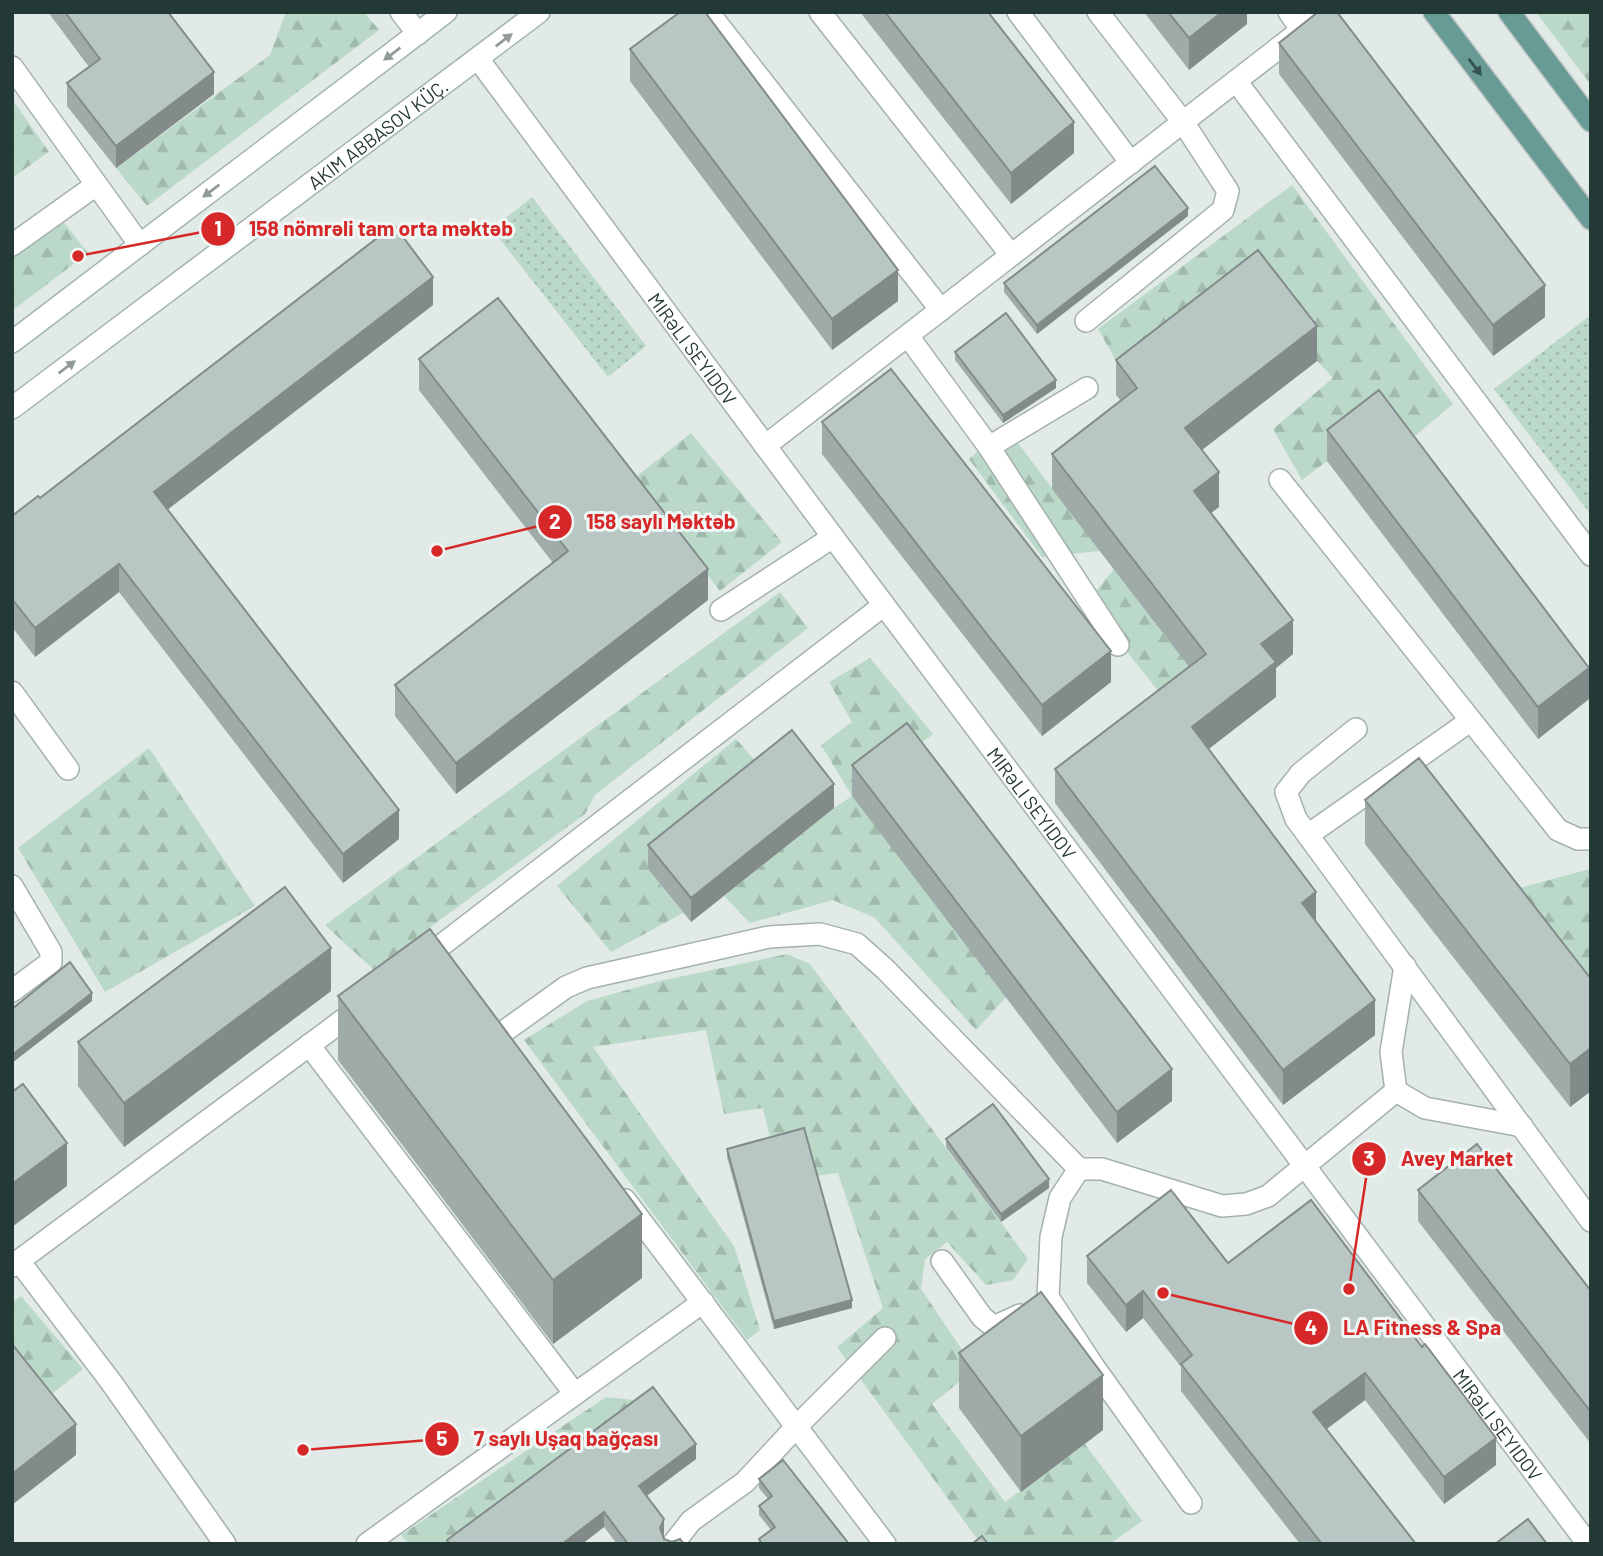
<svg xmlns="http://www.w3.org/2000/svg" width="1603" height="1556" font-family="Barlow,sans-serif">
<defs>
<pattern id="grass-dots" width="8" height="8" patternUnits="userSpaceOnUse" patternTransform="scale(1.75)"><rect width="8" height="8" fill="#bbd9c8"/><path d="M2 2h.1M6 6h.1" fill="none" stroke="#a0bbac" stroke-width="1.8" stroke-linecap="round"/></pattern>
<pattern id="forest-firs" width="22" height="20" patternUnits="userSpaceOnUse" patternTransform="scale(1.75)"><rect width="22" height="20" fill="#bbd9c8"/><path d="M5 1l3.5 6h-7zM16 11l3.5 6h-7z" fill="#a0bbac"/></pattern>
</defs>
<rect width="100%" height="100%" fill="#e1eae7"/>
<g fill="url(#grass-dots)">
<polygon points="532,197 646,346 608,377 492,229"/>
<polygon points="1588,317 1591,320 1591,515 1494,389"/>
</g>
<g fill="url(#forest-firs)">
<polygon points="286,12 364,12 379,30 147,206 116,168 270,55"/>
<polygon points="1536,12 1591,12 1591,85"/>
<polygon points="12,99 49,152 12,178"/>
<polygon points="1292,185 1453,404 1399,449 1379,422 1302,480 1273,429 1333,378 1317,361 1129,384 1098,329"/>
<polygon points="59,216 88,253 12,311 12,249"/>
<polygon points="1005,426 1100,551 1042,557 969,459"/>
<polygon points="691,433 782,542 720,591 632,480"/>
<polygon points="1114,569 1195,675 1163,697 1087,602"/>
<polygon points="780,592 808,628 595,795 585,814 373,969 325,925"/>
<polygon points="870,658 933,734 907,754 1006,997 976,1030 875,918 833,900 750,923 724,896 834,808 852,796 821,745 852,722 829,682"/>
<polygon points="736,739 767,774 648,869 683,913 611,952 557,886"/>
<polygon points="149,748 255,906 105,992 18,848"/>
<polygon points="1590,869 1591,870 1591,979 1519,888"/>
<polygon points="787,954 810,964 1028,1259 1013,1280 986,1285 947,1242 925,1259 921,1289 975,1369 932,1404 1005,1502 1085,1444 1142,1521 1110,1544 981,1544 837,1347 883,1308 838,1173 815,1176 772,1145 763,1108 724,1114 706,1030 593,1047 734,1246 760,1330 747,1340 524,1040 587,1001 660,981"/>
<polygon points="21,1296 83,1369 37,1406 12,1375 12,1303"/>
<polygon points="606,1397 653,1402 463,1544 408,1544 401,1535"/>
</g>
<g fill="none" stroke-linecap="round" stroke-linejoin="round">
<defs>
<g id="service">
<polyline points="401,12 418,34"/>
<polyline points="12,67 140,245"/>
<polyline points="12,245 96,185"/>
<polyline points="908,336 989,447 1118,645"/>
<polyline points="989,447 1087,388"/>
<polyline points="1280,480 1558,830 1578,839 1591,839"/>
<polyline points="721,610 833,537"/>
<polyline points="12,692 68,769"/>
<polyline points="1356,729 1301,773 1286,792 1296,819 1591,1221"/>
<polyline points="1308,835 1470,721"/>
<polyline points="12,886 51,952 51,962 12,991"/>
<polyline points="421,961 884,605"/>
<polyline points="1405,966 1391,1052 1396,1091 1425,1108 1522,1126"/>
<polyline points="499,1035 566,987 587,978 769,937 820,934 857,944 886,970 1079,1169"/>
<polyline points="309,1045 575,1394 703,1302"/>
<polyline points="625,1200 885,1544"/>
<polyline points="19,1261 111,1382 225,1544"/>
<polyline points="942,1261 982,1317 994,1327 1020,1315"/>
<polyline points="12,1266 362,1006"/>
<polyline points="1191,1503 1094,1367 1048,1297 1051,1237 1060,1198 1079,1169 1102,1169 1222,1206 1246,1204 1268,1196 1396,1091"/>
<polyline points="367,1544 575,1394"/>
<polyline points="673,1544 691,1521 745,1482 797,1426 885,1338"/>
</g>
<g id="minor">
<polyline points="708,12 941,310"/>
<polyline points="820,12 1011,255"/>
<polyline points="1018,12 1131,163"/>
<polyline points="1289,12 1302,30"/>
<path id="s1" d="M479,60L833,537L1588,1544"/>
<polyline points="1236,81 1591,555"/>
<polyline points="1086,321 1223,210 1228,191 1183,122 1098,12"/>
<polyline points="765,446 1325,12"/>
</g>
<g id="secondary">
<polyline points="12,342 446,12"/>
<path id="s2" d="M12,408L539,12"/>
</g>
<g id="primary">
<polyline points="1434,12 1591,219"/>
<polyline points="1509,12 1591,121"/>
</g>
</defs>
<use href="#service" stroke="#a4b1ae" stroke-width="24"/>
<use href="#minor" stroke="#a4b1ae" stroke-width="24"/>
<use href="#secondary" stroke="#a1b4b0" stroke-width="24"/>
<use href="#primary" stroke="#bdc4c3" stroke-width="24"/>
<use href="#service" stroke="#fff" stroke-width="21"/>
<use href="#minor" stroke="#fff" stroke-width="21"/>
<use href="#secondary" stroke="#fff" stroke-width="21"/>
<use href="#primary" stroke="#699b96" stroke-width="21"/>
</g>
<g fill="#9faba9">
<polygon points="48,12 168,12 214,94 116,168 67,106 67,83 89,67"/>
<polygon points="860,12 988,12 1074,153 1011,204"/>
<polygon points="1144,12 1247,12 1247,24 1189,70"/>
<polygon points="1279,43 1545,317 1493,356 1279,74"/>
<polygon points="630,49 898,301 832,350 630,81"/>
<polygon points="1188,216 1037,334 1004,292 1004,283"/>
<polygon points="433,305 167,510 399,839 343,883 119,592 35,657 12,627 12,516 40,498"/>
<polygon points="955,352 1056,388 1003,423 955,360"/>
<polygon points="419,359 708,600 456,794 395,716 395,685 553,563 419,390"/>
<polygon points="1116,360 1317,361 1202,450 1219,507 1210,513 1293,654 1276,668 1276,697 1208,749 1316,923 1375,1035 1283,1105 1055,803 1055,769 1189,667 1052,489 1052,454 1121,401 1116,395"/>
<polygon points="822,422 1111,682 1042,736 822,454"/>
<polygon points="1327,430 1589,699 1538,739 1327,461"/>
<polygon points="852,765 1172,1101 1117,1143 852,796"/>
<polygon points="1365,800 1591,979 1591,1091 1570,1107 1365,844"/>
<polygon points="834,808 691,922 648,869 648,845"/>
<polygon points="331,991 124,1147 78,1086 78,1042"/>
<polygon points="338,996 642,1278 553,1344 338,1060"/>
<polygon points="946,1139 1049,1188 1001,1222 946,1147"/>
<polygon points="727,1149 852,1308 774,1329 727,1157"/>
<polygon points="1418,1190 1591,1291 1591,1444 1418,1221"/>
<polygon points="1087,1256 1228,1263 1496,1465 1444,1504 1365,1400 1327,1429 1416,1544 1300,1544 1181,1391 1181,1367 1143,1318 1126,1332 1087,1283"/>
<polygon points="959,1353 1103,1430 1021,1492 959,1408"/>
<polygon points="696,1459 647,1496 664,1534 663,1536 664,1539 672,1542 684,1544 617,1544 604,1527 582,1544 447,1544 447,1540"/>
<polygon points="759,1479 849,1544 759,1544 759,1539 771,1530 759,1515 759,1506 768,1499 759,1488"/>
</g>
<g fill="#828b89">
<polygon points="1222,12 1247,12 1247,24 1189,70 1189,38"/>
<polygon points="214,72 214,94 116,168 116,146"/>
<polygon points="1074,122 1074,153 1011,204 1011,173"/>
<polygon points="1188,208 1188,216 1037,334 1037,325"/>
<polygon points="898,270 898,301 832,350 832,319"/>
<polygon points="433,277 433,305 154,520 154,492"/>
<polygon points="1545,285 1545,317 1493,356 1493,325"/>
<polygon points="1317,326 1317,361 1185,463 1185,428"/>
<polygon points="1056,380 1056,388 1003,423 1003,415"/>
<polygon points="1219,472 1219,507 1194,526 1194,491"/>
<polygon points="119,564 119,592 35,657 35,628"/>
<polygon points="708,569 708,600 456,794 456,763"/>
<polygon points="1293,620 1293,654 1276,668 1276,697 1192,762 1192,727 1261,644"/>
<polygon points="1111,651 1111,682 1042,736 1042,705"/>
<polygon points="1589,668 1589,699 1538,739 1538,707"/>
<polygon points="834,784 834,808 691,922 691,898"/>
<polygon points="399,810 399,839 343,883 343,854"/>
<polygon points="1316,892 1316,927 1302,903"/>
<polygon points="331,948 331,991 124,1147 124,1103"/>
<polygon points="92,993 92,1001 12,1063 12,1055"/>
<polygon points="1375,1000 1375,1035 1283,1105 1283,1070"/>
<polygon points="1591,1048 1591,1091 1570,1107 1570,1064"/>
<polygon points="1172,1069 1172,1101 1117,1143 1117,1112"/>
<polygon points="67,1143 67,1186 12,1227 12,1184"/>
<polygon points="1049,1179 1049,1188 1001,1222 1001,1214"/>
<polygon points="642,1214 642,1278 553,1344 553,1280"/>
<polygon points="1143,1291 1143,1318 1126,1332 1126,1305"/>
<polygon points="852,1300 852,1308 774,1329 774,1321"/>
<polygon points="1365,1373 1365,1400 1313,1439 1313,1412"/>
<polygon points="1103,1375 1103,1430 1021,1492 1021,1436"/>
<polygon points="76,1424 76,1455 12,1505 12,1474"/>
<polygon points="1496,1438 1496,1465 1444,1504 1444,1477"/>
<polygon points="696,1444 696,1459 639,1501 639,1486"/>
<polygon points="604,1512 604,1527 582,1544 562,1544"/>
<polygon points="664,1519 664,1534 660,1543 660,1528"/>
</g>
<g fill="#b9c7c4" stroke="#828b89" stroke-width="2">
<polygon points="65,12 168,12 214,72 116,146 67,83 100,59"/>
<polygon points="680,12 705,12 898,270 832,319 630,49"/>
<polygon points="885,12 988,12 1074,122 1011,173"/>
<polygon points="1168,12 1222,12 1189,38"/>
<polygon points="1318,12 1337,12 1545,285 1493,325 1279,43"/>
<polygon points="1155,166 1188,208 1037,325 1004,283"/>
<polygon points="394,225 433,277 154,492 399,810 343,854 119,564 35,628 12,599 12,516 38,496 40,498"/>
<polygon points="1258,250 1317,326 1185,428 1219,472 1194,491 1293,620 1261,644 1276,662 1192,727 1316,892 1302,903 1375,1000 1283,1070 1055,769 1206,654 1052,454 1137,388 1116,360"/>
<polygon points="498,298 708,569 456,763 395,685 568,551 419,359"/>
<polygon points="1006,313 1056,380 1003,415 955,352"/>
<polygon points="891,369 1111,651 1042,705 822,422"/>
<polygon points="1379,390 1589,668 1538,707 1327,430"/>
<polygon points="907,723 1172,1069 1117,1112 852,765"/>
<polygon points="792,730 834,784 691,898 648,845"/>
<polygon points="1419,758 1591,979 1591,1048 1570,1064 1365,800"/>
<polygon points="285,887 331,948 124,1103 78,1042"/>
<polygon points="430,929 642,1214 553,1280 338,996"/>
<polygon points="70,962 92,993 12,1055 12,1009"/>
<polygon points="23,1084 67,1143 12,1184 12,1092"/>
<polygon points="993,1104 1049,1179 1001,1214 946,1139"/>
<polygon points="804,1128 852,1300 774,1321 727,1149"/>
<polygon points="1477,1144 1591,1291 1591,1412 1418,1190"/>
<polygon points="1171,1190 1228,1263 1311,1200 1422,1347 1425,1344 1496,1438 1444,1477 1365,1373 1313,1412 1416,1544 1322,1544 1181,1364 1192,1355 1143,1291 1126,1305 1087,1256"/>
<polygon points="1041,1292 1103,1375 1021,1436 959,1353"/>
<polygon points="12,1344 76,1424 12,1474"/>
<polygon points="653,1387 696,1444 639,1486 664,1519 660,1528 664,1539 672,1542 680,1539 684,1544 628,1544 604,1512 562,1544 449,1544 447,1540"/>
<polygon points="783,1460 849,1544 762,1544 759,1539 775,1527 759,1506 772,1496 759,1479"/>
<polygon points="1528,1519 1547,1544 1495,1544"/>
<polygon points="982,1536 988,1544 972,1544"/>
</g>
<defs><path id="oneway-solid" d="M-6-.8H1V-3.2L6.5 0L1 3.2V.8H-6Z" transform="scale(1.75)"/></defs>
<g fill="#919c9a">
<use href="#oneway-solid" transform="translate(504 40) rotate(-38)"/>
<use href="#oneway-solid" transform="translate(392 54) rotate(143)"/>
<use href="#oneway-solid" transform="translate(211 191) rotate(143)"/>
<use href="#oneway-solid" transform="translate(67 367) rotate(-37)"/>
</g>
<use fill="#34524e" href="#oneway-solid" transform="translate(1475 67) rotate(53)"/>
<g text-anchor="middle" dominant-baseline="central" stroke-width="6" stroke-linejoin="round" paint-order="stroke">
<g font-size="19" fill="#233936" stroke="#f1f7f5">
<text stroke="none"><textPath href="#s2" startOffset="457">AKIM ABBASOV KÜÇ.</textPath></text>
<text stroke="none"><textPath href="#s1" startOffset="359">MIRƏLI SEYIDOV</textPath></text>
<text stroke="none"><textPath href="#s1" startOffset="926">MIRƏLI SEYIDOV</textPath></text>
<text stroke="none"><textPath href="#s1" startOffset="1703">MIRƏLI SEYIDOV</textPath></text>
</g>
</g>
<path fill="none" stroke="#d62828" stroke-width="2.5" d="M78 256L218 229M437 551L555 522M1349 1289L1369 1159M1163 1293L1311 1328M303 1450L442 1439"/>
<g fill="#d62828" stroke="#f1f7f5" stroke-width="2.5">
<circle cx="78" cy="256" r="7"/>
<circle cx="437" cy="551" r="7"/>
<circle cx="1349" cy="1289" r="7"/>
<circle cx="1163" cy="1293" r="7"/>
<circle cx="303" cy="1450" r="7"/>
<circle cx="218" cy="229" r="18"/>
<circle cx="555" cy="522" r="18"/>
<circle cx="1369" cy="1159" r="18"/>
<circle cx="1311" cy="1328" r="18"/>
<circle cx="442" cy="1439" r="18"/>
</g>
<g font-size="21" text-anchor="middle" font-weight="bold" fill="#fff">
<text x="218" y="236">1</text>
<text x="555" y="529">2</text>
<text x="1369" y="1166">3</text>
<text x="1311" y="1335">4</text>
<text x="442" y="1446">5</text>
</g>
<g font-size="21" text-anchor="middle" font-weight="bold" fill="#d62828" stroke="#f1f7f5" stroke-width="6" stroke-linejoin="round" paint-order="stroke">
<text x="381" y="236">158 nömrəli tam orta məktəb</text>
<text x="661" y="529">158 saylı Məktəb</text>
<text x="1457" y="1166">Avey Market</text>
<text x="1422" y="1335">LA Fitness &amp; Spa</text>
<text x="566" y="1446">7 saylı Uşaq bağçası</text>
</g>
<rect width="1603" height="1556" fill="none" stroke="#233936" stroke-width="28"/>
</svg>
